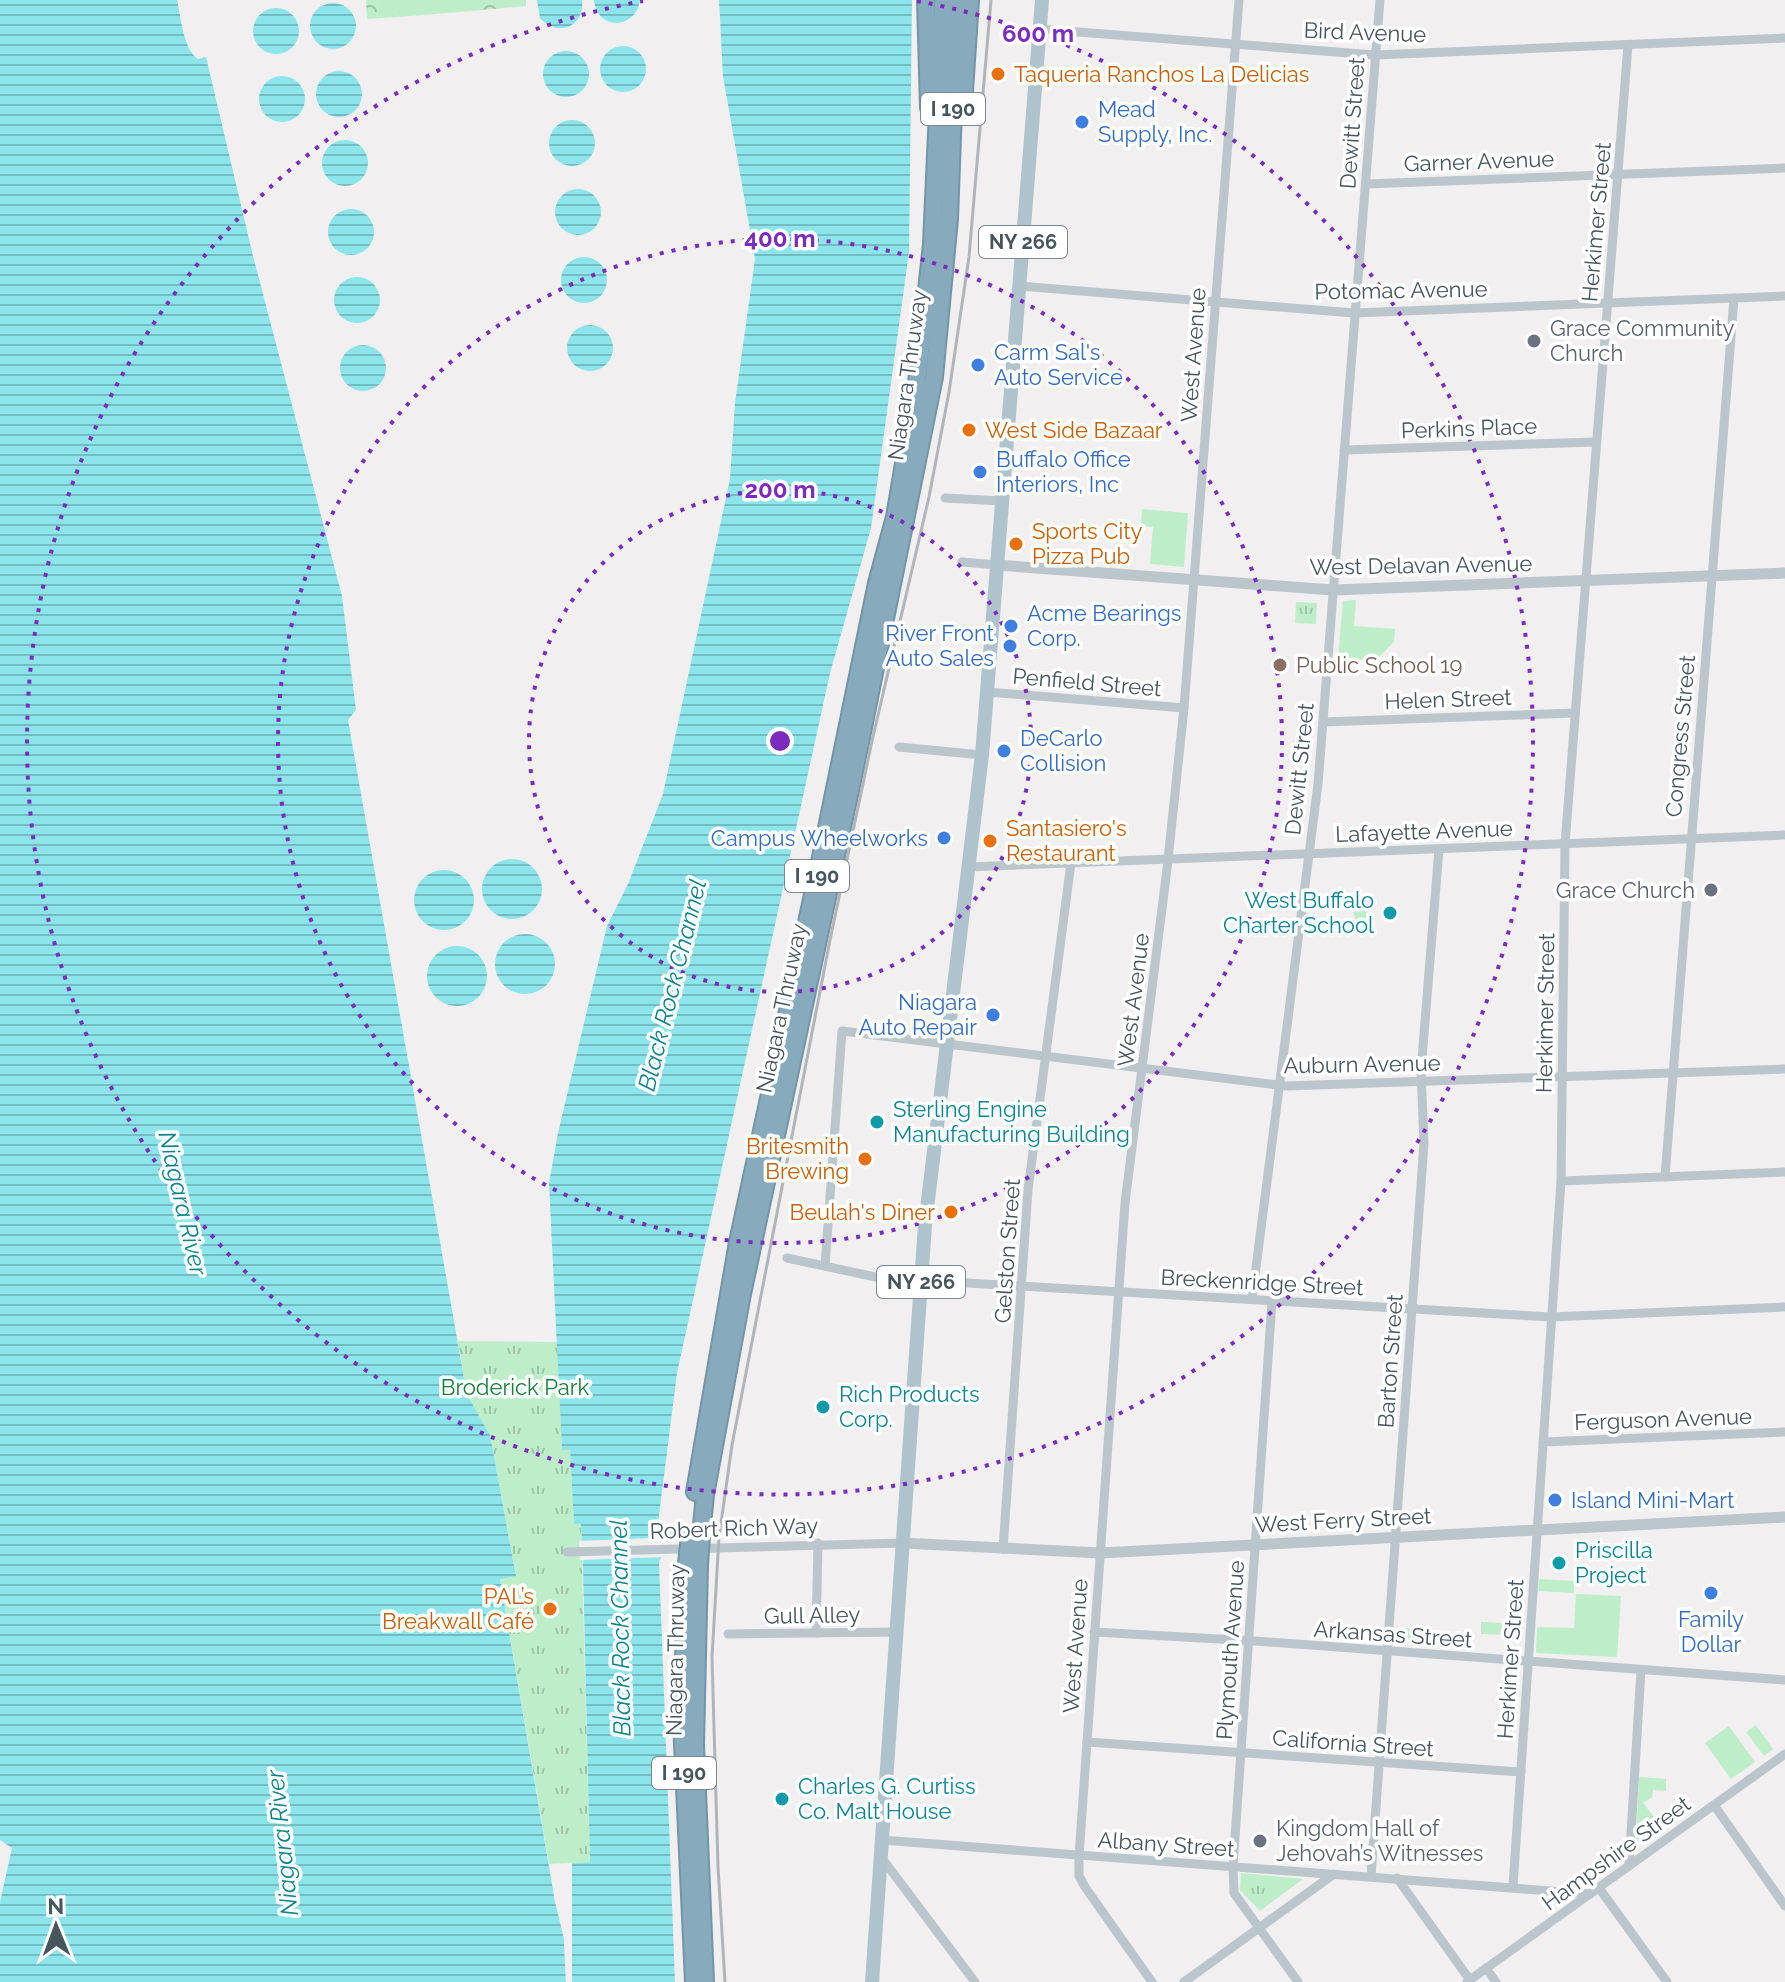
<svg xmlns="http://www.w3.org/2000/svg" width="1785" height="1982" font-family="Raleway,sans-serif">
<defs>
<pattern id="forest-crowns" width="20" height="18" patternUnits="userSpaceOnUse" patternTransform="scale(2)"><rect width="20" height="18" fill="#beeec9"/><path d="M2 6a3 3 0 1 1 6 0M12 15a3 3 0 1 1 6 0" fill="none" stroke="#9cc4a6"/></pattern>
<pattern id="park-tufts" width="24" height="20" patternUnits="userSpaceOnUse" patternTransform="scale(2)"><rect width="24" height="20" fill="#beeec9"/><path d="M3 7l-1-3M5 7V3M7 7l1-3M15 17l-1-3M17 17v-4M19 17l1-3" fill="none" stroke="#9cc4a6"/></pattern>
<pattern id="water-rules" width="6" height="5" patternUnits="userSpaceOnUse" patternTransform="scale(2)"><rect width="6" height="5" fill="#8ce5ea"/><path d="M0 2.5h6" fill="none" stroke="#74bcc1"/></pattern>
</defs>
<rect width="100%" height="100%" fill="#f1efef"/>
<g fill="#beeec9">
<polygon points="377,0 493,0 492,3 483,5 483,10 399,17 393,11 381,11"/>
<polygon points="1142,509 1188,513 1184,567 1150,564 1153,527 1141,526"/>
<polygon points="1356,600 1354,626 1395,629 1394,642 1375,661 1338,658 1343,601"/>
<polygon points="1539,1579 1574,1581 1574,1593 1538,1591"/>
<polygon points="1576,1594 1621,1596 1617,1657 1536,1653 1537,1627 1574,1628"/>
<polygon points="1481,1622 1523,1624 1523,1635 1481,1634"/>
<polygon points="1397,1628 1432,1630 1431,1645 1396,1643"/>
<polygon points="1756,1725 1773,1749 1764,1756 1746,1732"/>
<polygon points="1729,1726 1755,1762 1731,1779 1705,1743"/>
<polygon points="1639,1777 1666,1779 1666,1791 1653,1790 1652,1797 1643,1803 1662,1827 1640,1843 1636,1841"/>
</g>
<g fill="url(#forest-crowns)">
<polygon points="366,0 377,0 381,10 393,11 399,17 367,19"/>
<polygon points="493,0 526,0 526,6 483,10 483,5 492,3"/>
</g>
<g fill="url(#park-tufts)">
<polygon points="1296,602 1317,603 1316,624 1295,623"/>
<path d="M1366,894V896L1367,929C1355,924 1350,911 1356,899Z"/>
<polygon points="458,1341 557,1342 562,1450 570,1449 574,1523 581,1524 590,1862 549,1864 500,1578 516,1575 490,1435 467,1396"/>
<polygon points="1241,1873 1303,1879 1260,1911 1240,1890"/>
</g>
<g fill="url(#water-rules)">
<path d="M0,0H177C181,17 183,49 198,59L206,57L253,256L342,596L356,710L348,720L467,1395L490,1435L516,1576L500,1579L555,1902L564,1939L566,1982H0V1902L12,1848L0,1840Z"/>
<path d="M537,0H582C585,27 557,38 540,18Z"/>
<path d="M594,0H640C636,30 597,31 594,0Z"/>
<polygon points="719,0 912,0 909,252 871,528 830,673 677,1373 658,1523 674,1532 659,1562 675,1982 572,1982 572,1863 590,1862 583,1568 581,1524 574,1524 570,1450 562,1450 549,1183 558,1133 607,926 628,884 663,794 730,479 735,403 755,259 723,76"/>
<circle cx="333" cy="26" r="23"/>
<circle cx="276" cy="31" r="23"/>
<circle cx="623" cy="69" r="23"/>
<circle cx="566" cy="74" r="23"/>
<circle cx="339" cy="94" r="23"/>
<circle cx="282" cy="99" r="23"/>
<circle cx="572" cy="143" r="23"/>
<circle cx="345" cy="163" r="23"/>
<circle cx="578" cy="212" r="23"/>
<circle cx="351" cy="232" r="23"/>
<circle cx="584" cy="280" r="23"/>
<circle cx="357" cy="300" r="23"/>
<circle cx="590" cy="348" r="23"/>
<circle cx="363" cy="368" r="23"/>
<circle cx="512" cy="889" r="30"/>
<circle cx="444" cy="900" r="30"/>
<circle cx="525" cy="964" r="30"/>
<circle cx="457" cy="976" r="30"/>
</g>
<g fill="#f1efef">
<polygon points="676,1537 666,1557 580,1560 579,1541"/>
<polygon points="570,1938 572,1982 566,1982 564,1939"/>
</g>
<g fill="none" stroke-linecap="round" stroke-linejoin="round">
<defs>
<g id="motorway">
<polyline points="926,0 929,108"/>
<polyline points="963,106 970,0"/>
<polyline points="695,1492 738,1242 820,862 877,583 895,517 916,392 932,244 943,0"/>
<polyline points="701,1535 705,1495 742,1294 855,767 934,377 949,219 957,0"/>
<polyline points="687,1564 682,1722 694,1982"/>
<polyline points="699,1565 695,1744 705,1982"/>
</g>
</defs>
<use href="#motorway" stroke="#7395a8" stroke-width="20"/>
<g stroke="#bbc6cc" stroke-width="9">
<polyline points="1039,29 1375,55 1785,38"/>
<polyline points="1366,184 1785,168"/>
<polyline points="1019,286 1354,313 1785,296"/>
<polyline points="1344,450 1596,442"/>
<polyline points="945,498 1002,501"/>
<polyline points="962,562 997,565"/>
<polyline points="987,692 1184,708"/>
<polyline points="1323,722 1575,713"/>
<polyline points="899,747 982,755"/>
<polyline points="968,867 1785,835"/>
<polyline points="1665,1177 1734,298"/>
<polyline points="1561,1181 1785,1172"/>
<polyline points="787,1258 908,1284 933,1281 1551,1317 1785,1307"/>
<polyline points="825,1266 842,1031 1286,1086 1785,1069"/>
<polyline points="1252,1299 1318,784 1380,0"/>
<polyline points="1272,1301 1233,1867 1234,1893 1298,1982"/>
<polyline points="1543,1442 1785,1432"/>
<polyline points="1003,1549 1028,1190 1071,863"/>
<polyline points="567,1552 902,1543"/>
<polyline points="1094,1632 1255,1641 1785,1680"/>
<polyline points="816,1633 818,1543"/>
<polyline points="728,1634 897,1632"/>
<polyline points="1087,1742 1521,1772"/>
<polyline points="1714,1805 1785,1906"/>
<polyline points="882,1840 1590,1894"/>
<polyline points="881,1857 975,1982"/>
<polyline points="1629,1866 1641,1670"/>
<polyline points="1371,1876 1424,1143 1421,1071 1439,849"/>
<polyline points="1397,1878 1470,1980"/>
<polyline points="1513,1886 1561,1181 1565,844 1628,45"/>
<polyline points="1599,1888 1667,1982"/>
<polyline points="1486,1968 1496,1982"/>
<polyline points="1152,1982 1085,1887 1079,1876 1079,1856 1125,1203 1167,869 1184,708 1239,0"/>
<polyline points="1184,1982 1334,1874"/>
<polyline points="1467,1982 1785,1754"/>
</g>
<g stroke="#bbc6cc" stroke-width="11">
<polyline points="997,565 1333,590 1785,573"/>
<polyline points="902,1543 1100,1553 1785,1517"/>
</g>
<polyline stroke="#afc3cd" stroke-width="14" points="872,1982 925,1225 982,755 1042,0"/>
<use href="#motorway" stroke="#88aabd" stroke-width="16"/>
<polyline stroke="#b1b5b9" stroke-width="3" points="725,1982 718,1867 712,1657 719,1537 732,1445 830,940 872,741 929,497 949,392 969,257 991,0"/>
<defs>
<g id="motorway-bridge">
<polyline points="687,1564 690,1534"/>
<polyline points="699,1565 701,1535"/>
</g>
</defs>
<use href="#motorway-bridge" stroke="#7395a8" stroke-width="20" stroke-linecap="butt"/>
<use href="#motorway-bridge" stroke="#88aabd" stroke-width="16"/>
</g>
<g fill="none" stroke="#7b2cbf" stroke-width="4" stroke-dasharray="4 8">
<circle cx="780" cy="741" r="251"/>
<circle cx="780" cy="741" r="502"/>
<path d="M917 1A753 753 0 1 1 643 1"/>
</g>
<g fill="#e8710a" stroke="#fff" stroke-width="3">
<circle cx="998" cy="74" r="8"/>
<circle cx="969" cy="430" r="8"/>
<circle cx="1016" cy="544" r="8"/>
<circle cx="990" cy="841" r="8"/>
<circle cx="865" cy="1159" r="8"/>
<circle cx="951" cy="1212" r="8"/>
<circle cx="550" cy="1609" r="8"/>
</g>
<g fill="#3f7fe0" stroke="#fff" stroke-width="3">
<circle cx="1082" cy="122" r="8"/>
<circle cx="978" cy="365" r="8"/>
<circle cx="980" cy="472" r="8"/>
<circle cx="1011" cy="626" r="8"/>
<circle cx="1010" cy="646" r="8"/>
<circle cx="1004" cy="751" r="8"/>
<circle cx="944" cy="838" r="8"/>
<circle cx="993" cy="1015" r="8"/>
<circle cx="1555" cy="1500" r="8"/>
<circle cx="1711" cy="1593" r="8"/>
</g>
<g fill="#6b7280" stroke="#fff" stroke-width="3">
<circle cx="1534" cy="341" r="8"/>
<circle cx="1711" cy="890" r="8"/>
<circle cx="1260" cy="1841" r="8"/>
</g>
<circle fill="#8d6e63" stroke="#fff" stroke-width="3" cx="1280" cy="665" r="8"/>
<g fill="#0f9aa8" stroke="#fff" stroke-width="3">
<circle cx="1390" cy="913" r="8"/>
<circle cx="877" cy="1122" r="8"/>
<circle cx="823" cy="1407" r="8"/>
<circle cx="1559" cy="1563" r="8"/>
<circle cx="782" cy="1799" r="8"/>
</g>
<g text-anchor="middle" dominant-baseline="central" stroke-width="7" stroke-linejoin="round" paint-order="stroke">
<g fill="#fff" stroke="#7e888d" stroke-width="2">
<rect x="921" y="93" width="64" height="32" rx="6"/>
<rect x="979" y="226" width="88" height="32" rx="6"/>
<rect x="785" y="860" width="64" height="32" rx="6"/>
<rect x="877" y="1266" width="88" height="32" rx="6"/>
<rect x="652" y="1757" width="64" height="32" rx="6"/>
</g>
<g font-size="20" font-weight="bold" fill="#47555c">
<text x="953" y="109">I 190</text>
<text x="1023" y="242">NY 266</text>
<text x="817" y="876">I 190</text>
<text x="921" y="1282">NY 266</text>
<text x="684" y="1773">I 190</text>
</g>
<g font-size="22" fill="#47555c" stroke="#fff">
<text transform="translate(1365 32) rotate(2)">Bird Avenue</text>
<text transform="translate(1352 123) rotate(-86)">Dewitt Street</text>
<text transform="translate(1479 161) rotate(-2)">Garner Avenue</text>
<text transform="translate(1596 222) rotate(-85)">Herkimer Street</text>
<text transform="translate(1401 290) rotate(-1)">Potomac Avenue</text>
<text transform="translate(1193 355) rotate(-86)">West Avenue</text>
<text transform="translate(907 375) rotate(-82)">Niagara Thruway</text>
<text transform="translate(1469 428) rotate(-2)">Perkins Place</text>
<text transform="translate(1421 565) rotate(-1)">West Delavan Avenue</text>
<text transform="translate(1087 682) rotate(5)">Penfield Street</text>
<text transform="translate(1448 699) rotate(-2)">Helen Street</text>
<text transform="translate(1680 736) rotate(-85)">Congress Street</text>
<text transform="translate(1299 769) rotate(-84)">Dewitt Street</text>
<text transform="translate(1424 831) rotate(-2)">Lafayette Avenue</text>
<text transform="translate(1133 1000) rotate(-83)">West Avenue</text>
<text transform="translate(781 1008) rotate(-78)">Niagara Thruway</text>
<text transform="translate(1545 1013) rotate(-89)">Herkimer Street</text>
<text transform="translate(1362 1064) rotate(-1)">Auburn Avenue</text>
<text transform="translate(1007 1251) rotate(-86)">Gelston Street</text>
<text transform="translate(1262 1282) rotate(3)">Breckenridge Street</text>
<text transform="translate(1390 1361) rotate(-86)">Barton Street</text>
<text transform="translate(1663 1419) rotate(-2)">Ferguson Avenue</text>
<text transform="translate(1343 1520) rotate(-3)">West Ferry Street</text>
<text transform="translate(734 1528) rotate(-2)">Robert Rich Way</text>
<text transform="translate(812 1615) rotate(-1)">Gull Alley</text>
<text transform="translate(1393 1634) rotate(4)">Arkansas Street</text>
<text transform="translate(1075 1646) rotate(-86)">West Avenue</text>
<text transform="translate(675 1650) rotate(-89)">Niagara Thruway</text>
<text transform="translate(1230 1650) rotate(-86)">Plymouth Avenue</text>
<text transform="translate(1510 1659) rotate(-86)">Herkimer Street</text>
<text transform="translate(1353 1743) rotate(4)">California Street</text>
<text transform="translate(1166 1844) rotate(4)">Albany Street</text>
<text transform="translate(1616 1853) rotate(-36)">Hampshire Street</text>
</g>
<g font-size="22" fill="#c56008" stroke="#fff" text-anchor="start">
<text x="1014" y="74">Taqueria Ranchos La Delicias</text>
<text x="985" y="430">West Side Bazaar</text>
<text x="1032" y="531">Sports City<tspan x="1032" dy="25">Pizza Pub</tspan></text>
<text x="1006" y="828">Santasiero's<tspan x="1006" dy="25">Restaurant</tspan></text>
<text x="849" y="1146" text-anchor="end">Britesmith<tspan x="849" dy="25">Brewing</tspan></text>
<text x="935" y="1212" text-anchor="end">Beulah's Diner</text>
<text x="534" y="1596" text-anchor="end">PAL’s<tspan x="534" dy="25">Breakwall Café</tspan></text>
</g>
<g font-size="22" fill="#366cbe" stroke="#fff" text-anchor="start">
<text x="1098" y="109">Mead<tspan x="1098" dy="25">Supply, Inc.</tspan></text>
<text x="994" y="352">Carm Sal's<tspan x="994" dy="25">Auto Service</tspan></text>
<text x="996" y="459">Buffalo Office<tspan x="996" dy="25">Interiors, Inc</tspan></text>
<text x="1027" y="613">Acme Bearings<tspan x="1027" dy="25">Corp.</tspan></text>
<text x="994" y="633" text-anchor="end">River Front<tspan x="994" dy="25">Auto Sales</tspan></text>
<text x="1020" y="738">DeCarlo<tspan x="1020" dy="25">Collision</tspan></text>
<text x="928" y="838" text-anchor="end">Campus Wheelworks</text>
<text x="977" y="1002" text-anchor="end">Niagara<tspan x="977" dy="25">Auto Repair</tspan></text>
<text x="1571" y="1500">Island Mini-Mart</text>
<text x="1711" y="1619" text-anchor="middle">Family<tspan x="1711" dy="25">Dollar</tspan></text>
</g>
<g font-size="22" fill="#5b616d" stroke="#fff" text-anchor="start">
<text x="1550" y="328">Grace Community<tspan x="1550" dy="25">Church</tspan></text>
<text x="1695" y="890" text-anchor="end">Grace Church</text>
<text x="1276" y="1828">Kingdom Hall of<tspan x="1276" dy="25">Jehovah’s Witnesses</tspan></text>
</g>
<g font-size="22" fill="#785e54" stroke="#fff" text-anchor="start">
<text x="1296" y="665">Public School 19</text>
</g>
<g font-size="22" fill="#0d838f" stroke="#fff" text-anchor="start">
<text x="1374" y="900" text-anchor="end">West Buffalo<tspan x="1374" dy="25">Charter School</tspan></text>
<text x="893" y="1109">Sterling Engine<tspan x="893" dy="25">Manufacturing Building</tspan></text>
<text x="839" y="1394">Rich Products<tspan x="839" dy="25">Corp.</tspan></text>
<text x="1575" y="1550">Priscilla<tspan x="1575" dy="25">Project</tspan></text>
<text x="798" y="1786">Charles G. Curtiss<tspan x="798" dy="25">Co. Malt House</tspan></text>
</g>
<g font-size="22" fill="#197c3b" stroke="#fff">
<text x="515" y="1387">Broderick Park</text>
</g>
<g font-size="24" font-style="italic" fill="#0f8389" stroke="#fff">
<text transform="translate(672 985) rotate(-76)">Black Rock Channel</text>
<text transform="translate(183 1203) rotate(77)">Niagara River</text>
<text transform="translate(620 1628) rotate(-91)">Black Rock Channel</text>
<text transform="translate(282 1843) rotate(-96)">Niagara River</text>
</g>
</g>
<circle cx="780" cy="741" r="12" fill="#7b2cbf" stroke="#fff" stroke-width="4"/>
<g font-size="24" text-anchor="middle" font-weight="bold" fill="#7b2cbf" stroke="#fff" stroke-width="7" stroke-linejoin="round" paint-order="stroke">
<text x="1038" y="42">600 m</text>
<text x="780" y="247">400 m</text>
<text x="780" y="498">200 m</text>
</g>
<g transform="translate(56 1926) rotate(359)" stroke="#ffffff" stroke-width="6" paint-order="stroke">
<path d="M0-6L14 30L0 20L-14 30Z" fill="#47555c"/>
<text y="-12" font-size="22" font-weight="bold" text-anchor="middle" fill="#47555c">N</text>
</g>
</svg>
